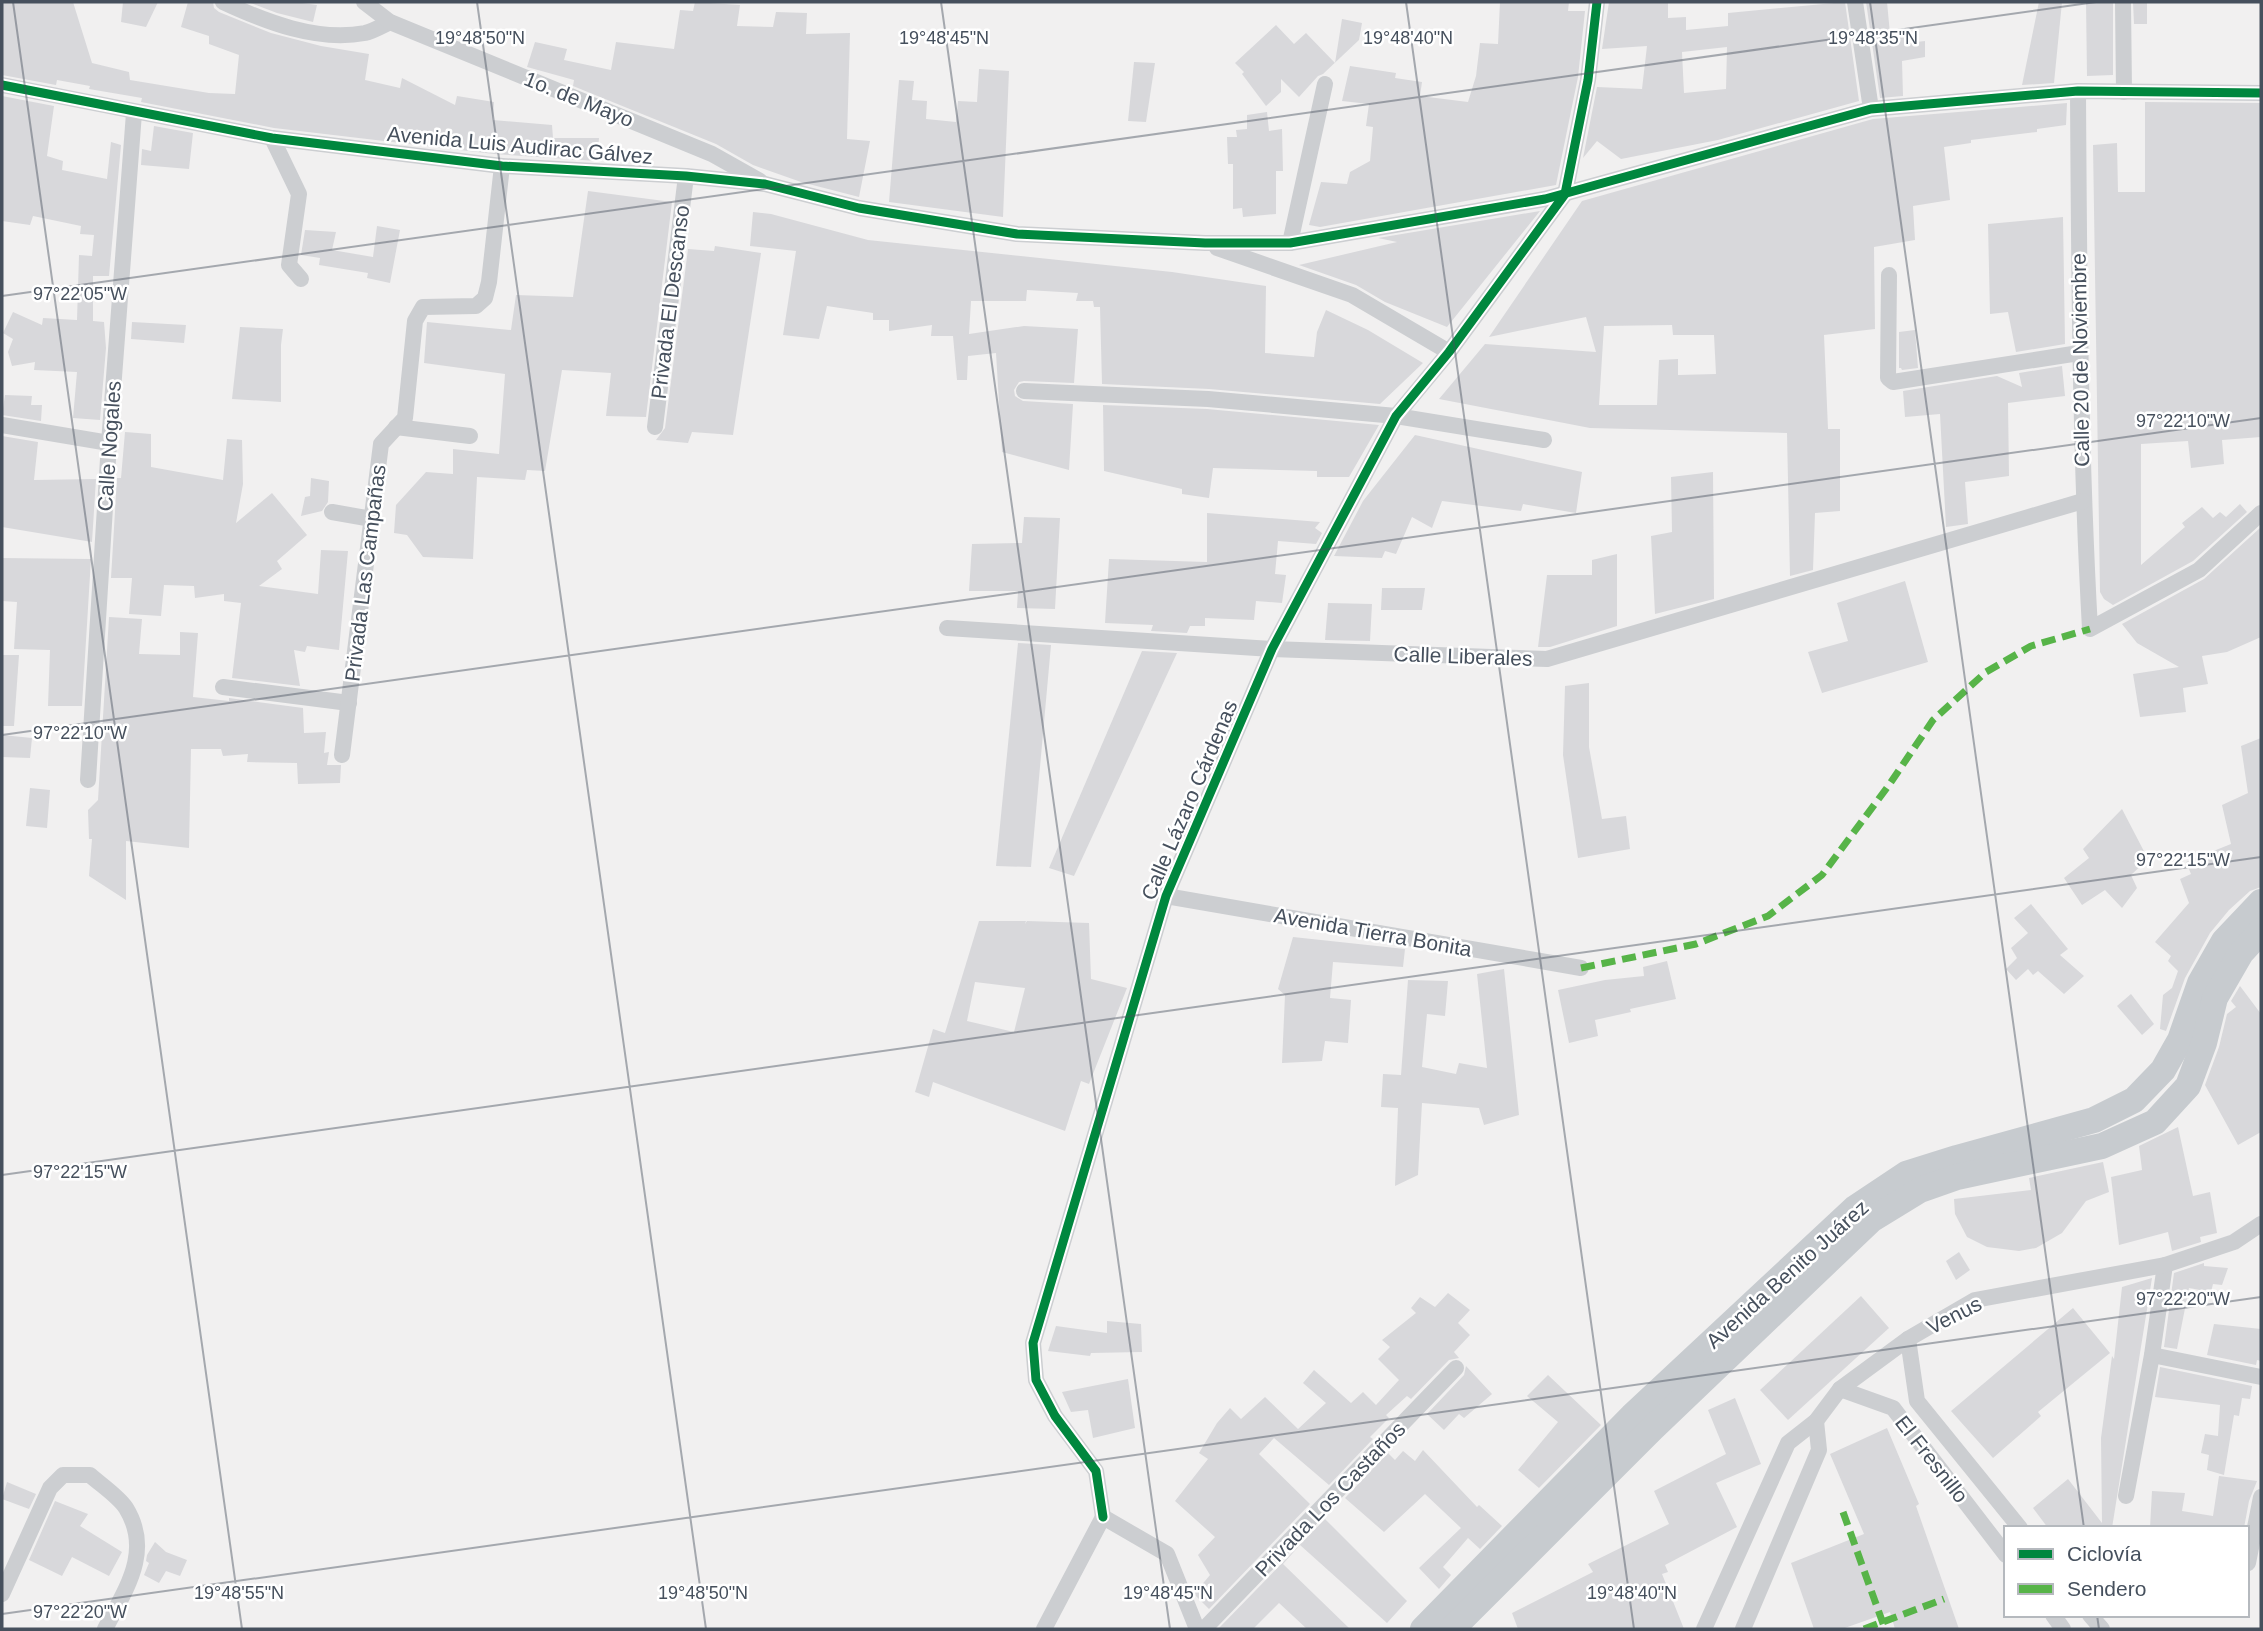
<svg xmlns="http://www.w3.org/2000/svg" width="2263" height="1631" font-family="Arial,sans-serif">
<rect width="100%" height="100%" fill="#f1f0f0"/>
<g fill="#d8d8db" fill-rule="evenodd">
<polygon points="2,2 73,2 92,63 129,72 130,80 209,93 235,94 239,55 209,44 209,36 181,27 188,2 213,2 214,8 219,12 271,33 321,46 369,54 365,80 400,88 402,78 455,105 457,96 494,102 493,120 552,125 553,138 599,138 597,161 494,154 274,128 141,102 142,98 89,89 90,86 57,80 56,85 2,75"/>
<polygon points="123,2 158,2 146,27 121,22"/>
<polygon points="248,2 295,2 317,5 313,22 277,13"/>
<polygon points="695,2 740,5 737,26 773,27 776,12 807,13 806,34 850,33 847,139 870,141 859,197 801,182 753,165 716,144 573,86 574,80 527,67 535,42 567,49 564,60 611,70 616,42 674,49 680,10 693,11"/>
<polygon points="1500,2 1569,2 1568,11 1585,11 1578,77 1556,185 1320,227 1309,225 1321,182 1347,184 1350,172 1370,161 1373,127 1366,126 1369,104 1342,101 1350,66 1396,73 1395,78 1422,82 1420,96 1468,102 1476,76 1480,43 1498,44"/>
<path d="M1609,2H1668V18L1686,17V30L1728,26V13L1845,2L1859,101L1718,140L1621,159L1597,141L1583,158L1597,87L1642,89L1647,46L1602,49ZM1727,47L1726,89L1684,93L1682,52Z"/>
<polygon points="1866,2 1887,2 1890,34 1907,31 1908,43 1925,41 1925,57 1902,61 1903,96 1880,98"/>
<polygon points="2039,2 2062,2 2054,83 2022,85"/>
<polygon points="2086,2 2113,2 2113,75 2087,76"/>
<polygon points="2133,2 2147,2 2147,24 2134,24"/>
<polygon points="1342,19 1362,23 1359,40 1323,74 1318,76 1299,97 1281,79 1281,92 1266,106 1242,74 1244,72 1235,63 1276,25 1294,44 1306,33 1335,63"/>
<polygon points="1134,62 1155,63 1146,122 1128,121"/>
<polygon points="979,69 1009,71 1003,217 889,202 899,80 914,81 912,100 927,101 926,119 956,122 958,101 977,102"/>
<polygon points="2,96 54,106 47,156 63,161 62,170 107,179 111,142 121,145 109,276 93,276 93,321 104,322 106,348 100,420 73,418 77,372 34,370 35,362 12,366 8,352 13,339 3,333 13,312 42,325 43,318 77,320 79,255 92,256 94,235 80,234 81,226 33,216 30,225 2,221"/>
<polygon points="2145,102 2261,103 2261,437 2222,440 2224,464 2191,468 2188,441 2141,444 2141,565 2185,527 2182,523 2202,507 2213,518 2220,512 2226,517 2240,504 2247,512 2193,561 2113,605 2104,599 2100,592 2093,145 2117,143 2118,192 2145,192"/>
<path d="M2067,103L2066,125L2037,129V132L1971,140V143L1944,147L1950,200L1913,206L1915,240L1874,247L1875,329L1824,335L1828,429H1840V511L1815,513L1813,570L1790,576L1787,433L1590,428L1439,399L1485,344L1596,352L1586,317L1489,337L1582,201L1873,119ZM1672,325L1673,335H1714L1716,374L1678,375V359L1659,360L1657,405H1599L1604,326Z"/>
<polygon points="1267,112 1269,131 1282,129 1283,171 1276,171 1276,214 1243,217 1242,208 1233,209 1233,164 1228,164 1227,137 1237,137 1236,130 1247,129 1247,115"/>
<polygon points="154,126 193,133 189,169 141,165 142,149 151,151"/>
<polygon points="588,191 672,202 646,417 606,416 611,373 562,370 545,471 527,470 525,480 477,477 473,559 423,557 407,535 394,533 396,505 426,472 453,474 453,449 499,454 505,374 424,363 427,322 511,330 516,295 573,297"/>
<polygon points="1540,211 1447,327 1385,302 1356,285 1299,265 1397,242 1378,238"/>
<polygon points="753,212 771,214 868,240 1172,272 1266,286 1265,353 1314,357 1317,332 1326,310 1368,330 1423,363 1380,404 1209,389 1102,384 1100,307 1094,307 1093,301 1076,301 1078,293 1027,290 1026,301 971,301 969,334 1024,326 1078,329 1074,383 1024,381 1019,382 1014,390 1015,396 1023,401 1073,404 1069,470 1002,452 996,353 968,356 967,380 957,380 953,336 931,336 932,325 889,331 889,320 873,320 873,313 827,306 819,339 783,335 796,251 750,246"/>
<polygon points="2063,217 2065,344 2016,352 2008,312 1990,314 1988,224"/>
<polygon points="377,226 400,230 390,283 367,278 368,273 319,265 320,258 301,255 305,230 336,232 332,250 373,257"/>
<polygon points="715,246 761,253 733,435 692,432 688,443 656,440 665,428 688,249 714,251"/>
<polygon points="132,322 186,325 184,343 131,339"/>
<polygon points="240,327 283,329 281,345 281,402 232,399"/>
<polygon points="1915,330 1918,368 1902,370 1901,368 1899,368 1899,332"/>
<polygon points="2062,366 2065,396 2008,403 2009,476 1965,482 1968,524 1946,527 1940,414 1905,417 1903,391 1997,376 2022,387 2019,373"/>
<polygon points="5,395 32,396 31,405 42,405 41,421 2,415"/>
<polygon points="1103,405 1207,409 1379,425 1349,477 1317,477 1317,471 1213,468 1209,498 1182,494 1182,489 1104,471"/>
<polygon points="125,432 151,434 151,467 223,480 227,439 242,440 243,484 236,523 272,493 307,535 277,561 282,569 259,586 318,594 321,550 348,551 339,650 307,646 305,652 294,650 300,686 232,678 241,603 224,601 224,594 195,598 194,586 164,585 161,616 129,614 132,578 111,578 117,478 121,478"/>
<polygon points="1415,435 1582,472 1576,513 1523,504 1521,511 1442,501 1432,528 1412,517 1396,554 1385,551 1382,558 1334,556 1363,501"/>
<polygon points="2,436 38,442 34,480 96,479 92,542 2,527"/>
<polygon points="1713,472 1714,599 1655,614 1651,536 1672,532 1671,477"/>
<polygon points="311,478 329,481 328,502 322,511 301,516 305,497 310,496"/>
<polygon points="1207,513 1320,522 1315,528 1322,533 1316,544 1278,541 1275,574 1286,575 1282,603 1256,601 1254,620 1205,618 1205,626 1190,626 1187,633 1151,631 1153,625 1105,623 1109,559 1207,562"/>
<polygon points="1024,517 1060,518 1055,609 1017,608 1018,591 969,591 972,544 1022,543"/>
<polygon points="2260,528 2261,637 2227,652 2202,656 2208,684 2183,688 2186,712 2140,717 2133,674 2179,667 2137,643 2122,624 2204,579"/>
<polygon points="1617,554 1617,626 1550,647 1538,647 1547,575 1592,575 1592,560"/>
<polygon points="2,558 91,559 82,706 48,706 50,650 14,649 17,602 2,601"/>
<polygon points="1905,581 1928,662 1822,693 1808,652 1848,641 1837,603"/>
<polygon points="1382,588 1425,588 1422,610 1381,610"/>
<polygon points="1328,603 1372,604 1370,641 1325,640"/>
<polygon points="109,617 142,619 139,654 180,655 180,632 198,633 193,697 229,701 229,698 303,708 304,733 326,732 324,753 329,752 327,765 341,765 340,783 298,784 297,763 247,762 248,754 223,756 221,749 191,749 189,848 126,841 126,900 89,876 92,839 89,839 88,810 98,800"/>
<polygon points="1018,643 1051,645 1031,867 996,866"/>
<polygon points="1142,651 1177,653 1074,876 1049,868"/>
<polygon points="2,655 19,655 14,726 2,726"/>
<polygon points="1589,683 1589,747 1602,819 1626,816 1630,849 1578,858 1563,755 1565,686"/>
<polygon points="2,735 32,738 30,758 2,757"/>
<polygon points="2261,738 2261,887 2250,891 2229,910 2210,933 2185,978 2166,1031 2160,1029 2163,995 2172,988 2178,971 2168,961 2171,956 2155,942 2189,903 2180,879 2191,874 2186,862 2231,844 2222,805 2248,793 2241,746"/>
<polygon points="30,788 50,790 47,828 26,826"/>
<polygon points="2122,809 2148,859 2131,875 2137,888 2122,908 2105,890 2082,905 2064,878 2089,858 2083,849"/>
<polygon points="2031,904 2068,949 2060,955 2084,976 2064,994 2038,971 2033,975 2028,969 2016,980 2006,969 2017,958 2011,948 2028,933 2014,918"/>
<path d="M979,921H1026L1025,924L1027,921L1089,923L1091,979L1127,988L1089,1084L1081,1081L1065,1131L933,1082L929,1097L915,1092L933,1029L945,1033ZM975,982L1025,988L1014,1032L967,1021Z"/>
<polygon points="1293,937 1405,949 1403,967 1333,962 1330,998 1351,1000 1348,1043 1325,1041 1322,1061 1282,1063 1285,995 1278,989"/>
<polygon points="1667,961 1676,999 1630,1009 1631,1012 1595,1020 1598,1036 1569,1043 1558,990 1605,980 1644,976 1643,967"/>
<polygon points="1504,969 1519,1115 1484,1125 1479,1108 1422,1103 1418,1175 1395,1186 1398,1108 1381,1107 1383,1074 1401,1075 1408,980 1448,981 1445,1016 1427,1014 1422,1067 1456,1074 1459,1063 1487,1068 1477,974"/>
<polygon points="2240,986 2261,1014 2261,1132 2238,1145 2205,1085 2219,1047 2227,1014 2236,1007 2231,1001"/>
<polygon points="2131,994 2154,1024 2142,1035 2117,1006"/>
<polygon points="2178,1127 2193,1196 2210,1192 2217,1233 2200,1237 2201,1242 2172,1251 2168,1232 2119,1245 2111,1177 2142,1170 2139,1146"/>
<polygon points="2103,1162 2109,1192 2086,1201 2062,1233 2036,1248 2019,1251 1987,1247 1967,1237 1955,1214 1954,1199 2031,1190 2029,1178"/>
<polygon points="1959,1252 1970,1270 1956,1280 1946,1261"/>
<polygon points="2204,1263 2204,1266 2228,1268 2222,1285 2213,1284 2211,1292 2189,1288 2177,1349 2164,1347 2174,1273"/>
<polygon points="2152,1278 2112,1528 2048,1528 2033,1508 2068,1479 2102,1523 2101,1438 2112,1356 2114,1359 2122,1287"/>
<polygon points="1448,1293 1470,1310 1458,1323 1470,1335 1454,1352 1459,1358 1449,1360 1411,1399 1407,1396 1386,1415 1389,1418 1370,1437 1373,1439 1329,1485 1274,1438 1259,1454 1310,1504 1209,1609 1194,1594 1210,1575 1198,1555 1215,1537 1175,1501 1208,1459 1199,1453 1217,1423 1230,1408 1241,1419 1265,1397 1298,1429 1326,1403 1303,1383 1314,1370 1351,1403 1363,1392 1376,1405 1399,1380 1378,1359 1390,1347 1382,1340 1416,1313 1411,1308 1420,1297 1435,1307"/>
<polygon points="1861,1296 1889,1328 1788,1420 1760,1390"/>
<polygon points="2073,1308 2110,1353 2038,1412 2041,1416 1993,1458 1951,1411"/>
<polygon points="1107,1321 1141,1324 1142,1352 1091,1353 1090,1356 1048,1351 1056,1326 1107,1333"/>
<polygon points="2214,1324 2261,1329 2261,1361 2257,1360 2256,1365 2207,1355"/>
<polygon points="1466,1366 1492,1394 1464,1418 1459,1414 1444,1430 1427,1414 1464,1375"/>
<polygon points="2160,1367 2252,1386 2250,1399 2242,1398 2239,1416 2234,1415 2224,1475 2207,1470 2209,1455 2201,1453 2205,1434 2218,1436 2220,1405 2155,1397"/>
<polygon points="1548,1375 1601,1425 1539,1488 1518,1470 1558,1422 1527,1396"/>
<polygon points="1128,1379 1135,1428 1093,1438 1088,1410 1071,1412 1062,1392"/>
<polygon points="1735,1398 1761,1464 1716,1483 1737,1527 1665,1565 1668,1572 1662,1574 1684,1629 1518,1629 1512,1613 1593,1572 1588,1564 1669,1524 1654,1491 1726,1454 1708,1410"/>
<polygon points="1887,1428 1919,1504 1916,1506 1959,1629 1895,1629 1890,1612 1842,1629 1814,1629 1791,1563 1864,1534 1830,1454"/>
<polygon points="1423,1450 1477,1507 1479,1505 1502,1526 1480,1549 1468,1538 1443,1567 1451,1575 1439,1589 1419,1568 1461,1528 1425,1494 1384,1532 1345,1498 1388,1453 1395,1460 1403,1451 1415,1461"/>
<polygon points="2219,1476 2257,1481 2249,1501 2244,1528 2150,1528 2152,1491 2185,1493 2182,1511 2213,1516"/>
<polygon points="7,1482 36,1494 29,1509 2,1499"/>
<polygon points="55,1501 88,1514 80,1526 122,1552 109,1576 72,1557 62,1576 29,1560"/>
<polygon points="1325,1519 1407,1601 1387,1623 1300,1545 1283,1564 1350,1629 1307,1629 1279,1603 1253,1629 1218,1629"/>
<polygon points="155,1542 166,1552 187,1560 180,1576 166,1571 159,1583 144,1575 149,1563 146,1561 147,1555"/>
</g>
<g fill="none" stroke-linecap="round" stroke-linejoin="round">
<g stroke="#ccced1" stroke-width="16">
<path d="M223,2C266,22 317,42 365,33C373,31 382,26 390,22"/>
<polyline points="364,2 390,22 712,154 760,181"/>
<polyline points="1855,2 1871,109"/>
<polyline points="2123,2 2124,92"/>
<polyline points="2,85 272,138 502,166 686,176 765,184 859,208 1017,234 1205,243 1290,243 1545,199 1871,109 2078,91 2261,93"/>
<path d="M2078,91C2079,271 2080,450 2090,629L2199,570L2261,513"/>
<polyline points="272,138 299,194 289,265 301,279"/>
<polyline points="1290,243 1325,84"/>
<polyline points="1217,248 1352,295 1449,352"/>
<polyline points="1889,275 1888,378 1893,382 2079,353"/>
<polyline points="1024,391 1208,399 1396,416 1544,440"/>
<polyline points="2,425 109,443"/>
<polyline points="396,427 470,436"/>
<polyline points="655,427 686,176"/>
<polyline points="332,512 372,519"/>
<polyline points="947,628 1272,649 1547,659 2083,501"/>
<polyline points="223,687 349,703"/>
<polyline points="342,755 381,444 405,418 415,321 423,307 476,306 485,298 489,282 502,166"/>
<polyline points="88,780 109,443 134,113"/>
<polyline points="1166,896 1581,968"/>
<polyline points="1908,1339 1917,1401 2020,1528"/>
<polyline points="2152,1355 2261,1377"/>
<polyline points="1840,1389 1893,1408 2006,1555"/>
<polyline points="2126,1496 2152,1355 2165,1265"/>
<polyline points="1103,1517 1096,1471 1055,1416 1036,1380 1033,1343 1166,896 1272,649 1396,416 1449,352 1565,194 1588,80 1597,2"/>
<polyline points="1103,1517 1167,1554 1197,1629"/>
<polyline points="2248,1563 2261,1497"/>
<path d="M2,1594L50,1488L63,1475H90C101,1485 118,1496 126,1508C153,1552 125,1590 105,1629"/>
<polyline points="2053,1615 2063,1629"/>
<polyline points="2090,1615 2102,1629"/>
<polyline points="1044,1629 1103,1517"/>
<polyline points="1204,1629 1456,1368"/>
<polyline points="1704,1629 1788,1443 1816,1421 1840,1389 1908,1339 1975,1300 2165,1265 2234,1242 2261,1224"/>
<polyline points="1743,1629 1819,1450 1816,1421"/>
</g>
<g stroke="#c7cbcf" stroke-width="26">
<polyline points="1423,1629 1632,1416 1855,1208 1906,1174 1957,1158 2094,1120 2134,1100 2163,1070 2180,1040 2200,983 2224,941 2261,902"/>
<polyline points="1452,1629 1653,1428 1871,1220 1920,1190 1957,1177 2102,1146 2155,1122 2188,1086 2204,1043 2215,998 2241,953 2261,931"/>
</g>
<g stroke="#57b448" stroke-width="7" stroke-dasharray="14 7" stroke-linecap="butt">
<polyline points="1581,968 1696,944 1768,916 1822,875 1889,785 1933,720 1986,672 2031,646 2090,629"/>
<polyline points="1843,1512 1885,1629"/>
<polyline points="1864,1629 1944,1599"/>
</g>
<defs>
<g id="cycleway">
<polyline points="2,85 272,138 502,166 686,176 765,184 859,208 1017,234 1205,243 1290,243 1545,199 1871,109 2078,91 2261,93"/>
<polyline points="1103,1517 1096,1471 1055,1416 1036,1380 1033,1343 1166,896 1272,649 1396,416 1449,352 1565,194 1588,80 1597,2"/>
</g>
</defs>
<use href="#cycleway" stroke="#fff" stroke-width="13"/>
<use href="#cycleway" stroke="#00873e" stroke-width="9"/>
</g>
<path fill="none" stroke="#46505d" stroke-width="2" stroke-opacity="0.45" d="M13,2L242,1629M477,2L706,1629M941,2L1170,1629M1406,2L1634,1629M1870,2L2084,1528M2,296L2096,2M2,735L2261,418M2,1175L2261,857M2,1614L2261,1297M2097,1615L2099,1629"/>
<g text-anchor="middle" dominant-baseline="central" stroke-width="5" stroke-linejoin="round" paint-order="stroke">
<g font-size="21" fill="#46505d" stroke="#fff">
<text transform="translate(579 99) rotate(22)">1o. de Mayo</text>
<text transform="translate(520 145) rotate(5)">Avenida Luis Audirac Gálvez</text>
<text transform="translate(670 302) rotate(-83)">Privada El Descanso</text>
<text transform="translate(2080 360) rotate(-91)">Calle 20 de Noviembre</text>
<text transform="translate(109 446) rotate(-86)">Calle Nogales</text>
<text transform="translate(365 573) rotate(-83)">Privada Las Campañas</text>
<text transform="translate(1463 656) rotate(2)">Calle Liberales</text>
<text transform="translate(1189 800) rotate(-67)">Calle Lázaro Cárdenas</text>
<text transform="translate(1373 932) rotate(10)">Avenida Tierra Bonita</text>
<text transform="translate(1787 1274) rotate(-42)">Avenida Benito Juárez</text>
<text transform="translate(1954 1315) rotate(-27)">Venus</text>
<text transform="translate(1932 1459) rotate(52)">El Fresnillo</text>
<text transform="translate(1330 1499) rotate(-46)">Privada Los Castaños</text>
</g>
</g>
<g font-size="18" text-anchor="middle" fill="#46505d" stroke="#fff" stroke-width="5" stroke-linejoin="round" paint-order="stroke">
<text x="480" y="44">19°48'50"N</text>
<text x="944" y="44">19°48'45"N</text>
<text x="1408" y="44">19°48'40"N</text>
<text x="1873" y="44">19°48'35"N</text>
<text x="80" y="300">97°22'05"W</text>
<text x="2183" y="427">97°22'10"W</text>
<text x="80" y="739">97°22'10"W</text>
<text x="2183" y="866">97°22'15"W</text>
<text x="80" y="1178">97°22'15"W</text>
<text x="2183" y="1305">97°22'20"W</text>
<text x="239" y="1599">19°48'55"N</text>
<text x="703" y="1599">19°48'50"N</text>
<text x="1168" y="1599">19°48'45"N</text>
<text x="1632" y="1599">19°48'40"N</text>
<text x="80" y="1618">97°22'20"W</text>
</g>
<rect width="2263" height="1631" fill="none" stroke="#46505d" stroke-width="7"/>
<rect x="2004" y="1526" width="245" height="91" fill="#ffffff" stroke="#b5b9be" stroke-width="2"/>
<rect x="2018" y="1549" width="35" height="10" fill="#00873e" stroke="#b5b9be" stroke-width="2"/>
<text x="2067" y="1561" font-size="21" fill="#46505d">Ciclovía</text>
<rect x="2018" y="1584" width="35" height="10" fill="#57b448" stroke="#b5b9be" stroke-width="2"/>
<text x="2067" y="1596" font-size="21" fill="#46505d">Sendero</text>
</svg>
